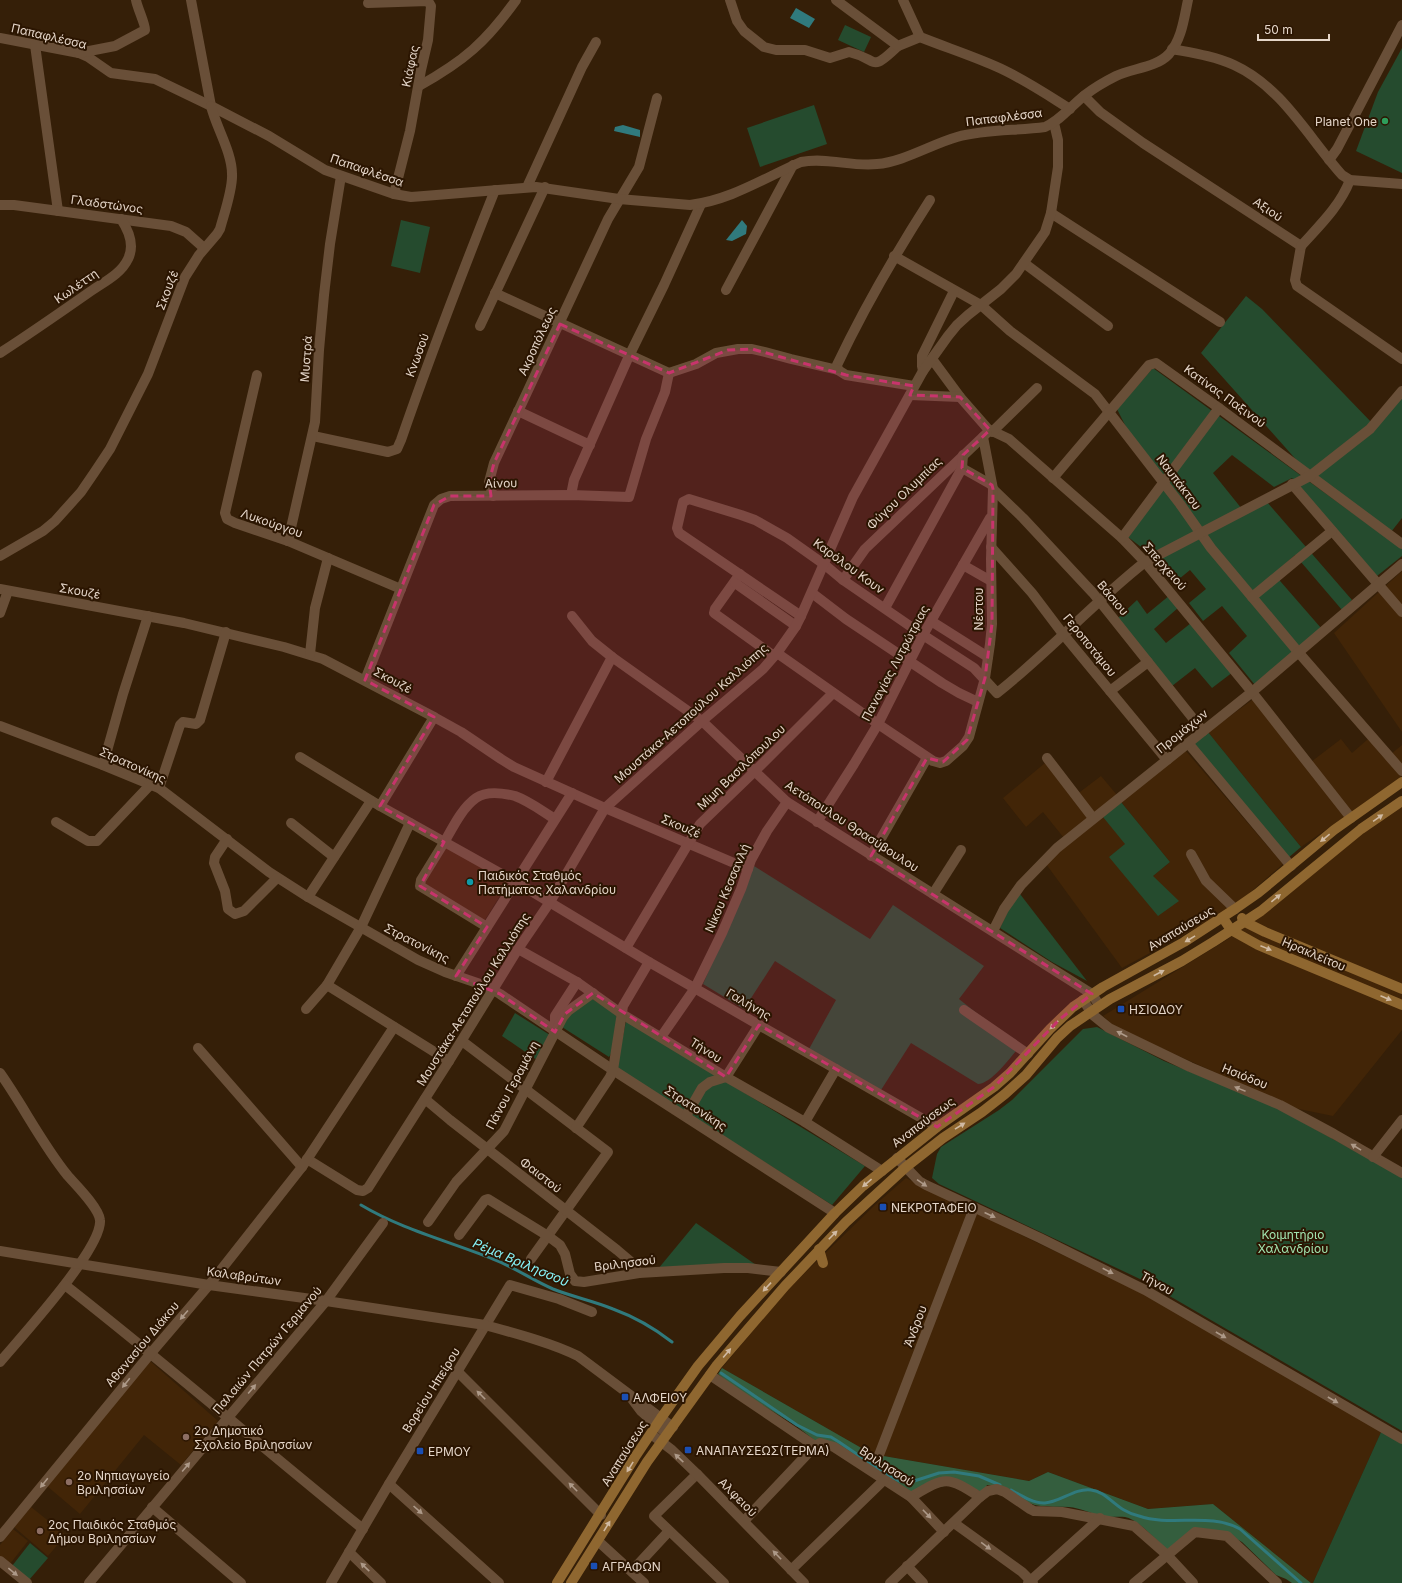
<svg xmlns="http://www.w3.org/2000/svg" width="1402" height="1583" font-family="Inter,sans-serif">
<rect width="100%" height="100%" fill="#351f08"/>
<g fill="#422507">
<polygon points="1402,571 1402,732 1334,633"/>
<polygon points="1255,698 1307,765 1341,739 1352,753 1368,739 1385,759 1402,745 1402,777 1301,847 1208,732"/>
<polygon points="1185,750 1283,864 1237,904 1200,926 1122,968 1046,864 1068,843 1043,812 1026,827 1003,798 1045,763 1072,798 1101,776 1117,795 1126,844 1109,857 1153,876 1170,862 1121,802"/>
<polygon points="1402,802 1402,1030 1333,1116 1294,1108 1161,1048 1114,1026 1103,1016 1228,939"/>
<polygon points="448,845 509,881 484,921 427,887 424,882"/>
<polygon points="906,1178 1044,1246 1144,1294 1382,1430 1313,1583 1311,1583 1213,1504 1148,1509 1048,1472 1029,1481 872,1454 722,1368 785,1292 876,1204"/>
<polygon points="150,1361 218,1421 181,1465 144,1435 80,1514 47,1486"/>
<polygon points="31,1507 66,1535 48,1556 14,1527"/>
<polygon points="13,1529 28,1541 10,1564 0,1556 0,1545"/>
</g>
<g fill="#254b2e">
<polygon points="845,25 871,37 864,52 838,40"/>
<polygon points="1402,48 1402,173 1356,151 1378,92"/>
<polygon points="814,105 827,144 760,167 747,128"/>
<polygon points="401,220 430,227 420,273 391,266"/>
<polygon points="1246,296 1262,309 1373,424 1402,392 1402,518 1391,532 1300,464 1201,353"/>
<polygon points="1153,368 1402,549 1402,556 1377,576 1292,478 1274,487 1232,455 1213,473 1246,514 1267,502 1352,600 1342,610 1295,555 1274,574 1321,628 1255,685 1229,653 1247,636 1222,606 1203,621 1189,603 1206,589 1190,570 1173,584 1141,547 1128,537 1168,483 1128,431 1117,409"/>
<polygon points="1170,595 1179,607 1154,629 1166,643 1191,623 1233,672 1212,688 1195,668 1172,686 1118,618 1137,600 1147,614"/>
<polygon points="1208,732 1301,847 1288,858 1193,744"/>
<polygon points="1121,802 1170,862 1153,876 1179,901 1158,916 1109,857 1125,844 1103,817"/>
<path d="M754,866L870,939L893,905L984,966L959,999L1019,1047C1011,1057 991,1084 978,1084L911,1043L881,1090L809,1049L836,1000L775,961L744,1009L703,984Z"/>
<polygon points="1020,894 1087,981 1052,962 1000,928 1008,911"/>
<polygon points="591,998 617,1015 612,1052 609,1057 562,1027 571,1013"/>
<polygon points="515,1013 550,1035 537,1060 502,1036"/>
<polygon points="626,1021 865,1166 832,1205 620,1070 617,1066"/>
<polygon points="1097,1027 1164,1061 1275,1107 1402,1177 1402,1431 1142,1280 939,1184 932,1178 937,1154 941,1147 999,1110 1012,1100 1083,1029"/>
<polygon points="696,1223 759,1267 658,1269"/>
<polygon points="1382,1430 1402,1443 1402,1583 1313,1583"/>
<polygon points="30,1543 48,1558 29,1580 12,1566"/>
</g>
<path fill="#345e3e" d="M722,1368L872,1454L1029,1481L1048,1472L1148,1509L1213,1504L1311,1583H1292L1286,1579L1276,1575L1242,1542L1224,1532L1195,1531L1168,1551C1158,1542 1138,1519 1125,1517C1117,1516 1108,1518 1101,1516C1090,1513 1080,1508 1069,1507C1057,1506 1043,1508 1032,1504C1017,1499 1004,1486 987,1485L983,1493L962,1482L913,1493L817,1442L795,1425L736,1389L718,1374Z"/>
<g fill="#307a7d">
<polygon points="796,8 815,19 809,28 790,18"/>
<polygon points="623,125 640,130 640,137 614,131 615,127"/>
<polygon points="742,220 747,226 746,234 732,241 726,240"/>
</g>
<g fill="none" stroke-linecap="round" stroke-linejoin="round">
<g stroke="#307a7d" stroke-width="3">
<path d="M361,1205C403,1230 449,1241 493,1259C514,1267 532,1280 553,1289C573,1297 594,1301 613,1309C635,1317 654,1328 672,1342"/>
<polyline points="721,1373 797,1425 817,1435 831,1437 839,1442 889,1476 899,1481 911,1482 939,1473 954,1472 979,1476 1000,1485"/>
<path d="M1011,1490C1020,1495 1034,1504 1045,1503C1061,1502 1074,1488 1091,1490C1104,1491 1113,1504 1124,1510C1129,1513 1134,1515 1139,1516C1171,1527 1210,1512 1240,1529L1301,1583"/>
</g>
<g stroke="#694f38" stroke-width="10">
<polyline points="191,0 211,106"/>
<path d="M730,0L737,21L744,31L764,47L776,50H805L830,58L849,52C879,59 869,74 898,46"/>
<path d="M836,0L898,46L920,37C945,47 970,55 995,66C1021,77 1046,94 1070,109"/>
<polyline points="903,0 920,37"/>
<polyline points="368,3 428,1 431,6 428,40 421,70 410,131 394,194"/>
<polyline points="0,38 79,53 88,57 111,73 155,79 211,106"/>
<polyline points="35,45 58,211"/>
<path d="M1172,49C1193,53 1214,56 1234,65C1282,87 1308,137 1342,175L1350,180L1402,184"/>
<path d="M79,53L115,46L145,30C146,26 137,7 136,0"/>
<path d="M419,86C464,61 486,42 516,0"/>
<polyline points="1084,96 1100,112 1143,143 1301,246"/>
<polyline points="1329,160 1337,149 1402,25"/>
<polyline points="527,187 582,67 596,42"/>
<polyline points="0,205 14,205 171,226 186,232 204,248"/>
<polyline points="1051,213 1220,322"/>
<polyline points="1301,246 1295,280 1297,286 1402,359"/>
<path d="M1301,246C1320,225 1340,206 1350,180"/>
<polyline points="894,256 981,305 1010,331 1095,394 1180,504 1211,548 1299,653 1402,771"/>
<polyline points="1024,263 1108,326"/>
<polyline points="726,290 793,165"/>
<polyline points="495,293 669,373"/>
<polyline points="480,326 545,187"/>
<path d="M0,353C31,333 61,312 91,291C104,282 121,274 128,259C135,245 129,231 121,219"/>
<polyline points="932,359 960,397 988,429 1009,439 1122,538 1145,562 1252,692 1351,818"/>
<path d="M838,370L837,365C864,308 896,253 930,200"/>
<polyline points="923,371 922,366 922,356 954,291"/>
<polyline points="669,373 696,364 716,353 738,349 752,349 765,352 791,359 838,370 846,375 914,386"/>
<polyline points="257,375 225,513 227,519 235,523 288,541 401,589"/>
<polyline points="910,395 960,397"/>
<polyline points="518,411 590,445"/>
<polyline points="992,432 1037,388"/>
<path d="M313,436L388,452L397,449L401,440C430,356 462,273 495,190"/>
<polyline points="962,468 992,485"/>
<polyline points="1053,478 1149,365 1156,363 1219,408 1402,544"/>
<polyline points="1292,484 1402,612"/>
<polyline points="993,489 1023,518 1093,593 1203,731"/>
<polyline points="571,495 574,480 629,356 664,285 701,204"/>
<polyline points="493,496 489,482 494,463 608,219 639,167 657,98"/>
<polyline points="1122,538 1219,408"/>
<polyline points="288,541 315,422 319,350 324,295 330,244 341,176"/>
<polyline points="991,547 1032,593 1063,634 1167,760"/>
<polyline points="963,565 991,581"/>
<polyline points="740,574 715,609 714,613 774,656"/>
<polyline points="843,580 865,549 987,433"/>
<polyline points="735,583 796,626"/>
<polyline points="0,589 184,623 284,647 323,659 434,717 461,732 501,759 514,767 605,808 748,869"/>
<polyline points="812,593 846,619 942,683 959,693 978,702"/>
<polyline points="1252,597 1332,531"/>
<polyline points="885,608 962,468 963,455"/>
<polyline points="0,613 8,591"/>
<polyline points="572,616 592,641 612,657 702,721 787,802 1092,994 1099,1005"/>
<path d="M801,616L679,533L677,528L683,502L689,499L741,515L755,520L787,538L825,565L843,580L923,635L974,668L997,693C1049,652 1093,603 1145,562L1310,476L1370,429L1402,391"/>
<polyline points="931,621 988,657"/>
<polyline points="777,653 878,724 933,761 940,763 946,761 963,746 969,737 985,678 990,644 992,624 991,559 993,489 983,437"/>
<polyline points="310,654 315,608 328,558"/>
<polyline points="365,680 434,505 441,499 450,496 571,495 629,497 646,439 665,392 669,373"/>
<polyline points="1110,691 1148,662"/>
<polyline points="0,726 103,765 159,788 269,872 308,897 418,960 445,972 486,986 500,994 613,1070 835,1213"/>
<polyline points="1188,743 1291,866"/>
<polyline points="300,757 380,806 434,717"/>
<polyline points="1047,758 1093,818"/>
<polyline points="103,765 123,694 148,616"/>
<polyline points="546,782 612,657"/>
<polyline points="159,788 180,725 183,722 196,724 200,720 226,632"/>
<polyline points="380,806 516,882 649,962 937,1127"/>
<polyline points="56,822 88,841 97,841 151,784"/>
<polyline points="817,822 854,764 878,724 923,635 990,518"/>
<polyline points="291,823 334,857"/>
<polyline points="227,839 215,857 214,863 225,891 228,909 235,914 244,911 277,878"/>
<polyline points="1191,854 1206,881 1235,909"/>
<polyline points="871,856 927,758"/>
<polyline points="933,894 961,850"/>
<polyline points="308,897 371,801"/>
<path d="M487,927L420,886L421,880C429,867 437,854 445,841C453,827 462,808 476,798C486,791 503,793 515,796C529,801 542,811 555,819"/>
<polyline points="993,931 1004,909 1021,885 1057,848 1252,692 1402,564"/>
<polyline points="626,948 700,824 754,772 833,693"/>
<polyline points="518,949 577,982 622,1014 726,1077 805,1122 882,1171"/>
<polyline points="456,976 572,793"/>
<polyline points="327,985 449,1061"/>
<polyline points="1083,1000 1093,1015 1109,1028 1190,1067 1280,1105 1334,1134 1402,1173"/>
<polyline points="306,1009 327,985 361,927 410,823"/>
<polyline points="964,1010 1028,1054"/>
<polyline points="555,1031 555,1016 577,982"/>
<polyline points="661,1037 695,988 722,933 741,889 751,860 767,831 787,802"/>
<polyline points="462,1041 608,1152 531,1259"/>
<polyline points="198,1048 302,1167"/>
<path d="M0,1073C24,1107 42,1144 68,1176C77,1186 99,1208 100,1220C103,1248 20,1338 0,1362"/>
<polyline points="425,1099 450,1120 617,1250 630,1261 639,1273"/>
<polyline points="686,1116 702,1088 710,1082 726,1077 759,1025"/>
<polyline points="805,1122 836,1069"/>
<polyline points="576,1128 610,1077 613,1070 623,1006 649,962"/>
<polyline points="1373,1157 1402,1120"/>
<polyline points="897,1158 919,1181 926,1185 1040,1238 1145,1290 1402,1439"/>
<polyline points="307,1159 357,1190 363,1191 368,1188 449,1061 518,949 550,902 605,808 702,721 763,669 777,653 796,626 801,616 853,497 923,371 948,336 957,325 968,315 1001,289 1016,274 1045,232 1051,213 1058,167 1058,140 1054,123"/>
<polyline points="428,1222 456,1182 504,1131 563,1017 568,1011 593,993"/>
<polyline points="459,1235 485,1200 488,1199 548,1236 560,1245 565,1254 570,1274 575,1281 584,1282 639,1273 724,1268 748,1268 781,1272"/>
<path d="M65,1285C166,1364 263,1448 363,1529"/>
<polyline points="458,1372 601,1515"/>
<polyline points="710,1375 815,1446"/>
<polyline points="879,1455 974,1208"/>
<polyline points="697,1474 654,1516 724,1583"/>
<polyline points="389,1484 499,1583"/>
<path d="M911,1497C945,1477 946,1475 980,1497"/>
<polyline points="152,1507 241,1583"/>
<polyline points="744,1521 815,1446 820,1443 834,1447 911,1497 944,1532"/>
<polyline points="954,1523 1022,1572 1033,1583"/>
<polyline points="0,1537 151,1353 209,1285 302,1167 394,1027"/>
<polyline points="598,1541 644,1583"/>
<polyline points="349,1552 381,1583"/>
<polyline points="0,1561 27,1583"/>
<polyline points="907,1566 923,1583"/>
<polyline points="791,1570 884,1480"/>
<polyline points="632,1571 669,1531"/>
<polyline points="89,1583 326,1301 383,1223"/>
<polyline points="331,1583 389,1484 510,1285 559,1299 592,1312"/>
<polyline points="890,1583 980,1497 988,1491 997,1489 1005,1492 1030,1509 1034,1511 1062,1512 1134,1526 1167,1555 1193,1583"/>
<polyline points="1028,1583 1100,1518"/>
<polyline points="1134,1583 1195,1532 1227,1536 1277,1583"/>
</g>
<g stroke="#694f38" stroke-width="10">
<path d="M211,106L269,136L325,170L394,194L411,197L424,196L536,187L619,199L690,205C731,200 764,178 801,162C827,157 852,167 877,164C903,162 932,144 957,137C986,129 1016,131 1045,127C1061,120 1071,106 1085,95C1094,88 1106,81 1116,76C1132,68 1156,68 1169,54C1182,39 1184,18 1188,0"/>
<path d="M0,556L43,531L55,521L81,492L94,473L110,449L148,374L185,277L199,255L217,234L220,229C224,214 233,189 232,174C232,152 216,127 211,106"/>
<path d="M0,1251L209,1285L326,1301L485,1325C514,1333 552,1343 578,1356L673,1427"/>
<polyline points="632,1399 641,1411 667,1434"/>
<polyline points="651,1434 672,1450 697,1474 804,1583"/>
</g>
<g stroke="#8f6730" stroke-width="10">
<polyline points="1223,918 1231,930 1258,945 1402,1005"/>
<polyline points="1242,918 1245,922 1265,932 1402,989"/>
<polyline points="819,1249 823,1263"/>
<polyline points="557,1583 635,1457 661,1418 698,1366 740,1316 835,1213 863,1186 937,1127 994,1087 1010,1073 1050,1029 1073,1007 1103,987 1184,942 1235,909 1258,893 1334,830 1402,782"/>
<polyline points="571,1583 647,1462 717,1365 785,1286 846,1222 906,1167 943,1138 982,1112 1005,1094 1026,1075 1057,1038 1070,1026 1110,999 1182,961 1213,942 1261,911 1361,829 1402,801"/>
</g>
</g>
<defs><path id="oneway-solid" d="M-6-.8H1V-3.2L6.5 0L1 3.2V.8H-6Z"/></defs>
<g fill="#d0baa3">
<use href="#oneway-solid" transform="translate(1378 818) rotate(-35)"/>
<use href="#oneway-solid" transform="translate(1325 838) rotate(141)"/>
<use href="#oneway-solid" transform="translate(1276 898) rotate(-39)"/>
<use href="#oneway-solid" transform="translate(1190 939) rotate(149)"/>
<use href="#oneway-solid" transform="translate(1266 948) rotate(22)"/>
<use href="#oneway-solid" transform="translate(1159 973) rotate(-28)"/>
<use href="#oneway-solid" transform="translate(1386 998) rotate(23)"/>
<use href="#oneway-solid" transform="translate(1054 1025) rotate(135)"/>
<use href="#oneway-solid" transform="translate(960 1126) rotate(-32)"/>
<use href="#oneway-solid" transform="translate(867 1183) rotate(140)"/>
<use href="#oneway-solid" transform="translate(833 1235) rotate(-45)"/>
<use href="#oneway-solid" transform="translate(767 1287) rotate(133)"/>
<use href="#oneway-solid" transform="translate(727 1353) rotate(-50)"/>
<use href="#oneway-solid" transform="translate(630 1467) rotate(122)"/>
<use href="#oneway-solid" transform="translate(607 1526) rotate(-58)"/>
</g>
<g fill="#ad9988">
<use href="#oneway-solid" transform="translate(1122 1034) rotate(-152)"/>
<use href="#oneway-solid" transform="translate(1240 1089) rotate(-158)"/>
<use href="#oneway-solid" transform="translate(1356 1147) rotate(-149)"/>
<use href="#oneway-solid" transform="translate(922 1183) rotate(34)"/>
<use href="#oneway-solid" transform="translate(990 1215) rotate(25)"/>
<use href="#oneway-solid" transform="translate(1108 1271) rotate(27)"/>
<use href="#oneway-solid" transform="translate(184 1315) rotate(131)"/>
<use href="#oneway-solid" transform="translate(1221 1335) rotate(30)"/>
<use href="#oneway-solid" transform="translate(126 1383) rotate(129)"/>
<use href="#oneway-solid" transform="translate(252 1389) rotate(-50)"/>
<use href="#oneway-solid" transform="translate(481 1395) rotate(-135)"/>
<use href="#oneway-solid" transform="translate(1333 1400) rotate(30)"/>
<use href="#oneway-solid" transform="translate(679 1458) rotate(-137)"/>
<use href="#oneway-solid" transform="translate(186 1467) rotate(-50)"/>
<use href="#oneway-solid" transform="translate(44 1483) rotate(129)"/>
<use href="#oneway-solid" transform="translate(573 1487) rotate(-135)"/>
<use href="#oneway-solid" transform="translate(418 1510) rotate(42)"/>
<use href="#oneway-solid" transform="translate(927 1514) rotate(46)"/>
<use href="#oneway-solid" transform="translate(986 1546) rotate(36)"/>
<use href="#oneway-solid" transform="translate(777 1555) rotate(-134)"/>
<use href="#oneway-solid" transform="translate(365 1567) rotate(-136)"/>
<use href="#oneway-solid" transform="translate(13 1572) rotate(39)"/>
</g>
<path fill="#c7346c" fill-opacity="0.2" stroke="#c7346c" stroke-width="3" stroke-dasharray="8 5" stroke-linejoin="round" d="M560,324L669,373L728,350L752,349L846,375L914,386L910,395L960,397L990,430L963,455L962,468L992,485L993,489L992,624L985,678L967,740L943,762L927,758L871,856L1092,994L1060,1019L994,1087L937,1127L759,1025L726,1077L593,993L565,1014L555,1032L500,994L456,976L487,927L420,886L444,842L380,806L434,717L365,680L434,505L450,496H491L489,482L494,463Z"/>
<circle fill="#2e9e5b" stroke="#2b1501" stroke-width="1.5" cx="1385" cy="121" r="4"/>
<circle fill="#0f9aa8" stroke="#2b1501" stroke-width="1.5" cx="470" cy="882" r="4"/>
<g fill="#1a4fb4" stroke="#2b1501" stroke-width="1.5">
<rect x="1117" y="1005" width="8" height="8" rx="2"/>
<rect x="879" y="1203" width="8" height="8" rx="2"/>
<rect x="621" y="1393" width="8" height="8" rx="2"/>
<rect x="684" y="1446" width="8" height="8" rx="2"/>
<rect x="416" y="1447" width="8" height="8" rx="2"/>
<rect x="590" y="1562" width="8" height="8" rx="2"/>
</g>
<g fill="#8d6e63" stroke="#2b1501" stroke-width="1.5">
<circle cx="186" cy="1437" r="4"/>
<circle cx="69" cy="1482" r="4"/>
<circle cx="40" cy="1531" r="4"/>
</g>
<g text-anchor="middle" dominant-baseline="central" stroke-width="4" stroke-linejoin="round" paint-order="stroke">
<g font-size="12" fill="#e5d6c9" stroke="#2b1501">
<text transform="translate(49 36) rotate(13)">Παπαφλέσσα</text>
<text transform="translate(410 66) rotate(-78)">Κιάφας</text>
<text transform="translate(1004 117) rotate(-7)">Παπαφλέσσα</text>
<text transform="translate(367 170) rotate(19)">Παπαφλέσσα</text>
<text transform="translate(107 204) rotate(8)">Γλαδστώνος</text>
<text transform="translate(1268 209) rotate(34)">Αξιού</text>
<text transform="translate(76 286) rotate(-35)">Κωλέττη</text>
<text transform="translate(167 290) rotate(-69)">Σκουζέ</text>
<text transform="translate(537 341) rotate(-65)">Ακροπόλεως</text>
<text transform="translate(417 355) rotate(-70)">Κνωσού</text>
<text transform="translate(306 359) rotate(-86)">Μυστρά</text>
<text transform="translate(1225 396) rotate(36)">Κατίνας Παξινού</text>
<text transform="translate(1179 482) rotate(53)">Ναυπάκτου</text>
<text transform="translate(501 483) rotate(-1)">Αίνου</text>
<text transform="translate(904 493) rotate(-44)">Φύγου Ολυμπίας</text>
<text transform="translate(272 523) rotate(19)">Λυκούργου</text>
<text transform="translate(849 566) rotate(36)">Καρόλου Κουν</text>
<text transform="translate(1165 566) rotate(49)">Σπερχειού</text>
<text transform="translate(80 591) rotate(10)">Σκουζέ</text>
<text transform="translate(1113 598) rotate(50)">Βάσιου</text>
<text transform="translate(978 609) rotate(-90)">Νέστου</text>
<text transform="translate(1090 645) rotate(51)">Γεροποτάμου</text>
<text transform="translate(895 663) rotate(-62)">Παναγίας Λυτρώτριας</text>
<text transform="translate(393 680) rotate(28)">Σκουζέ</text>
<text transform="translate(691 713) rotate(-42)">Μουστάκα-Αετοπούλου Καλλιόπης</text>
<text transform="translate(1182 731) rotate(-39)">Προμάχων</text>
<text transform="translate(133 765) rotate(24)">Στρατονίκης</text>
<text transform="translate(741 767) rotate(-44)">Μίμη Βασιλόπουλου</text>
<text transform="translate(681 826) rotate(23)">Σκουζέ</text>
<text transform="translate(852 826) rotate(33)">Αετόπουλου Θρασύβουλου</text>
<text transform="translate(727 888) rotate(-67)">Νίκου Κεσσανλή</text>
<text transform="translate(1181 928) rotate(-31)">Αναπαύσεως</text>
<text transform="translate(417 943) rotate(27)">Στρατονίκης</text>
<text transform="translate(1314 954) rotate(23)">Ηρακλείτου</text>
<text transform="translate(473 999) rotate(-58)">Μουστάκα-Αετοπούλου Καλλιόπης</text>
<text transform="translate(749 1004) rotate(30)">Γαλήνης</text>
<text transform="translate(706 1050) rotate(32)">Τήνου</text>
<text transform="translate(1245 1076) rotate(22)">Ησιόδου</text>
<text transform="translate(512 1085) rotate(-62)">Πάνου Γεραμάνη</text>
<text transform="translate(696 1108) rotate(33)">Στρατονίκης</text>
<text transform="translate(923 1122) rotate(-37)">Αναπαύσεως</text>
<text transform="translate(541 1175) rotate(38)">Φαιστού</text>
<text transform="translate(625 1263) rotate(-7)">Βριλησσού</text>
<text transform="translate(244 1276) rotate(8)">Καλαβρύτων</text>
<text transform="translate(1157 1283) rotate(29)">Τήνου</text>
<text transform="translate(915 1326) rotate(-69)">Άνδρου</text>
<text transform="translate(142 1344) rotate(-50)">Αθανασίου Διάκου</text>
<text transform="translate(267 1350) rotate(-50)">Παλαιών Πατρών Γερμανού</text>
<text transform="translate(431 1390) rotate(-58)">Βορείου Ηπείρου</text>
<text transform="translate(624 1453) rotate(-58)">Αναπαύσεως</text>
<text transform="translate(887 1466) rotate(33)">Βριλησσού</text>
<text transform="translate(738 1497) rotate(45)">Αλφειού</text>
</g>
<g font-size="12" fill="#e5d6c9" stroke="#2b1501" text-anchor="start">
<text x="1377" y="121" text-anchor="end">Planet One</text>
<text x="478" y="875">Παιδικός Σταθμός<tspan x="478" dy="14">Πατήματος Χαλανδρίου</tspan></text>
<text x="1129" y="1009">ΗΣΙΟΔΟΥ</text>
<text x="891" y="1207">ΝΕΚΡΟΤΑΦΕΙΟ</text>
<text x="633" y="1397">ΑΛΦΕΙΟΥ</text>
<text x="194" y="1430">2ο Δημοτικό<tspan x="194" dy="14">Σχολείο Βριλησσίων</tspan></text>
<text x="696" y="1450">ΑΝΑΠΑΥΣΕΩΣ(ΤΕΡΜΑ)</text>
<text x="428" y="1451">ΕΡΜΟΥ</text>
<text x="77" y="1475">2ο Νηπιαγωγείο<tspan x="77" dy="14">Βριλησσίων</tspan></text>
<text x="48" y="1524">2ος Παιδικός Σταθμός<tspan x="48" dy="14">Δήμου Βριλησσίων</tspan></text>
<text x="602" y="1566">ΑΓΡΑΦΩΝ</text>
</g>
<g font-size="12" fill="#a2e6b0" stroke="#2b1501">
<text x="1293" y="1234">Κοιμητήριο<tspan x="1293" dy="14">Χαλανδρίου</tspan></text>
</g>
<g font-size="13" font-style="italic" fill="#87f5fa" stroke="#2b1501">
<text transform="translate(521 1262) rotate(23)">Ρέμα Βριλησσού</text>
</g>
</g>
<path d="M1258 34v6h71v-6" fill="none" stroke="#e5d6c9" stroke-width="2"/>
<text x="1264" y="34" font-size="12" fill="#e5d6c9" stroke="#2b1501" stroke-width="3" paint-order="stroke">50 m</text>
</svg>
